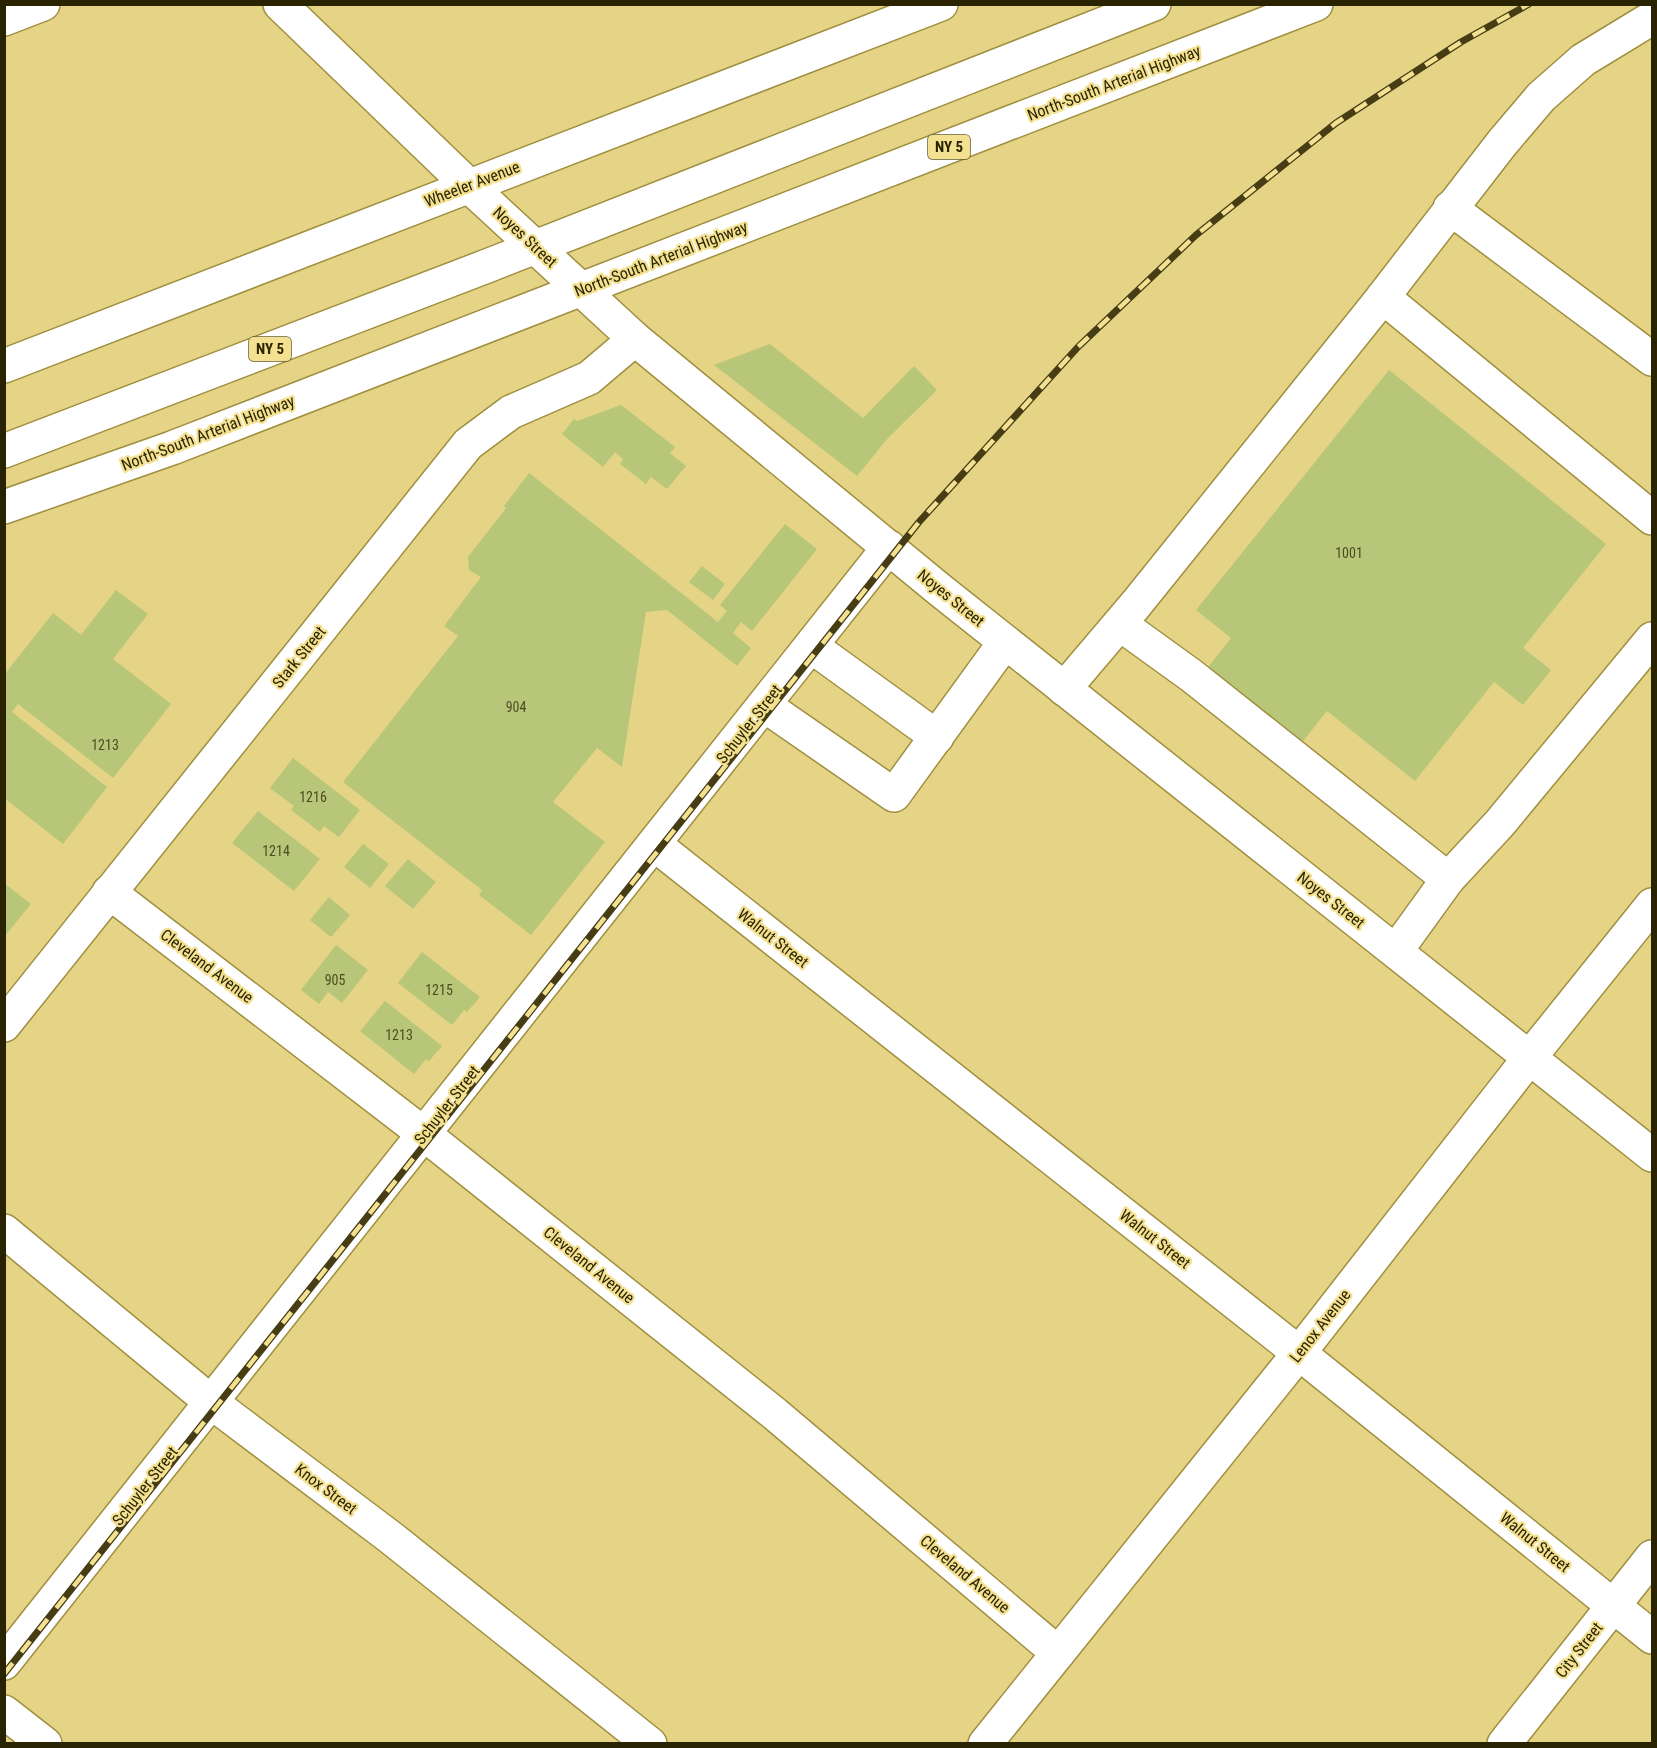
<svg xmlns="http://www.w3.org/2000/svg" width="1657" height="1748" font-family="'Roboto Condensed',sans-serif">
<rect width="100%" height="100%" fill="#e5d485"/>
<g fill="#b8c67a">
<polygon points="770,344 863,418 914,366 937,390 888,438 857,476 714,365"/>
<polygon points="1389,370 1606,544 1523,648 1551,670 1523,705 1494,682 1415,781 1327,711 1300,745 1206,670 1231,638 1196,610"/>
<polygon points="621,405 675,447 670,453 686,466 667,489 651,477 646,484 620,464 623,459 615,452 603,467 562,434 574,419 577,421"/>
<polygon points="529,473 718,622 727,611 720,605 785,524 817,549 752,631 741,622 733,633 751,648 737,666 667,610 646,612 622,767 597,748 553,802 605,842 531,935 479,895 482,890 343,782 458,636 444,626 481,577 469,570 468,557 506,508 504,506"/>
<polygon points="702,566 725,584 713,600 689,582"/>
<polygon points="116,590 148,614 113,659 171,704 113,778 18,704 12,712 107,787 63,844 4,798 4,675 53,613 81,635"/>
<polygon points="293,758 360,810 339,837 324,826 320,832 291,810 294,806 270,788"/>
<polygon points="258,811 320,859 294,891 232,843"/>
<polygon points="363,844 389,864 370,888 344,867"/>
<polygon points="408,859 436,882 413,909 385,886"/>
<polygon points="4,883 31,904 4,937"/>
<polygon points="329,897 350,915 331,937 310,920"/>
<polygon points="336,945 368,970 342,1003 328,992 319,1004 301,990"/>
<polygon points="422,952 480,997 467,1012 464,1010 452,1025 398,983"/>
<polygon points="385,1001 442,1046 429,1061 426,1059 414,1074 360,1031"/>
</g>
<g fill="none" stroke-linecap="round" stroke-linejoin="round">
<defs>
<g id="minor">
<polyline points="280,4 469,186 635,339 940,590 1652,1155"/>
<polyline points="4,19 43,4"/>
<polyline points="1450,208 1652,359"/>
<polyline points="1383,297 1652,518"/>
<polyline points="4,366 941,4"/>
<polyline points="1120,624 1192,676 1448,879 1396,951"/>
<polyline points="811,646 937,737"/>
<polyline points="1064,689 1137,603 1379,302 1502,143 1541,97 1583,60 1652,18"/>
<polyline points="764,705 894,795 1005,642"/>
<polyline points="654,844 1299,1353 1652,1637"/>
<polyline points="1448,879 1500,823 1652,639"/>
<polyline points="109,892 424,1134 775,1414 1058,1653"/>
<polyline points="4,1025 468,444 511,412 589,378 635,339"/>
<polyline points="4,1231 211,1402 390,1537 650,1744"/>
<polyline points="4,1663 889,547"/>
<polyline points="4,1712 45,1744"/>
<polyline points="985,1744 1299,1353 1530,1057 1652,905"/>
<polyline points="1504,1744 1652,1557"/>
</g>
<g id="highway">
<polyline points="4,451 487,266 1154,4"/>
<polyline points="4,507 172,448 1316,4"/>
</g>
</defs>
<use href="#minor" stroke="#a08f40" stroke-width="36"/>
<use href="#highway" stroke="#a08f40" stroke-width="36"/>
<use href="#minor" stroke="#fff" stroke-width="33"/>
<use href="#highway" stroke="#fff" stroke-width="33"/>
<defs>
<polyline id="rail" points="4,1674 919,522 1078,347 1196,235 1336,123 1461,42 1529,4"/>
</defs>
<use href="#rail" stroke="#463d15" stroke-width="7"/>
<use href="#rail" stroke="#f3e191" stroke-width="4.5" stroke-dasharray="14" stroke-linecap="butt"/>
</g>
<g text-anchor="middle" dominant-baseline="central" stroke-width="4.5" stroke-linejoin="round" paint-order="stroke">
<g font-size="14" fill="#4e4c20">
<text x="1349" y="553">1001</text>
<text x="516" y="707">904</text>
<text x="105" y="745">1213</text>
<text x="313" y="797">1216</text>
<text x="276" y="851">1214</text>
<text x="335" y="980">905</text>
<text x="439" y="990">1215</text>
<text x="399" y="1035">1213</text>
</g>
<g fill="#f3e191" stroke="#665c2d" stroke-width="1.5">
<rect x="928" y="135" width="42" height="24" rx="4.5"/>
<rect x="249" y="337" width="42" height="24" rx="4.5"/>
</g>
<g font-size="15" font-weight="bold" fill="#2a2302">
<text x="949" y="147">NY 5</text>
<text x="270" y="349">NY 5</text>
</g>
<g font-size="16" fill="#2a2302" stroke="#f3e191">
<text transform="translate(1114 83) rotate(-21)">North-South Arterial Highway</text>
<text transform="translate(472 184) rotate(-21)">Wheeler Avenue</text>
<text transform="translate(525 237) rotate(43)">Noyes Street</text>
<text transform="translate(661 259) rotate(-21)">North-South Arterial Highway</text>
<text transform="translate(208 433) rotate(-21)">North-South Arterial Highway</text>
<text transform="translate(951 598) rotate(39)">Noyes Street</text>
<text transform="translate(299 657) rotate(-51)">Stark Street</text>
<text transform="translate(749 724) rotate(-52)">Schuyler Street</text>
<text transform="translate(1331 900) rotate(38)">Noyes Street</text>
<text transform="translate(773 938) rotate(38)">Walnut Street</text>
<text transform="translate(207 966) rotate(37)">Cleveland Avenue</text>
<text transform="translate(447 1105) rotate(-52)">Schuyler Street</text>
<text transform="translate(1155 1239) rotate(38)">Walnut Street</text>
<text transform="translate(589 1265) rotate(39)">Cleveland Avenue</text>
<text transform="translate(1320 1326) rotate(-52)">Lenox Avenue</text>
<text transform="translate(145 1486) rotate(-52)">Schuyler Street</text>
<text transform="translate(326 1489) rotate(37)">Knox Street</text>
<text transform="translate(1535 1542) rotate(39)">Walnut Street</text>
<text transform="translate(965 1574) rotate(40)">Cleveland Avenue</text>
<text transform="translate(1579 1650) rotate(-52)">City Street</text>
</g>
</g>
<rect width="1657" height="1748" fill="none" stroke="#2a2302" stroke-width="12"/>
</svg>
